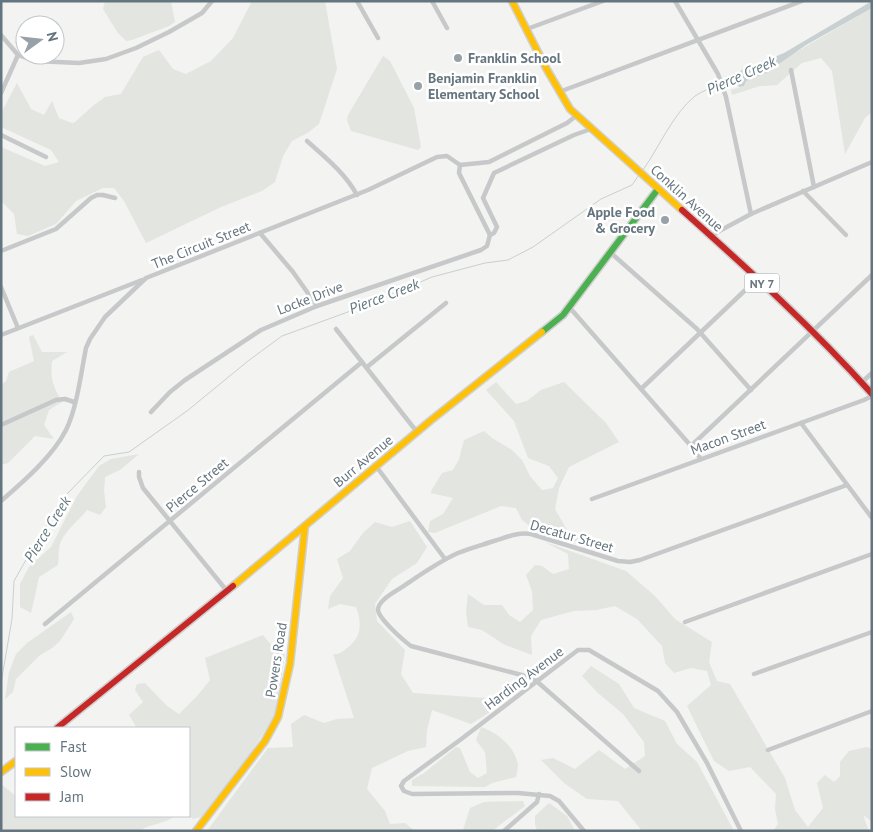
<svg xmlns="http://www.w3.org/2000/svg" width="873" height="832" font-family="'PT Sans',sans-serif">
<rect width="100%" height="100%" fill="#f3f3f1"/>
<g fill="#e2e5e0">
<polygon points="105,1 171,1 175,22 169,26 132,40 126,41 118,33 103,9"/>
<polygon points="252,1 325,1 337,69 319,124 309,132 292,141 283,156 275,182 262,191 221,207 146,243 124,201 114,188 103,188 76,201 56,224 28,236 17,234 14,214 1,201 1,147 45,166 59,162 51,150 1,127 1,113 17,83 31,109 44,115 52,101 59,118 72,123 75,122 94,105 105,97 121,94 143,57 159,50 173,69 186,74 211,61 233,38"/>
<polygon points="872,8 872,112 865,118 845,154 832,71 821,58 802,63 777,85 760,86 732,95 731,90 744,86 746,81"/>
<polygon points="383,56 390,61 414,108 421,147 418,150 351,131 347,120 348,115"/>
<path d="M33,335L42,352H67L52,361C50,379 53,386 62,402L49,410L44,425L54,439L35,436L8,463L1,465V385L6,381L9,372L34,361L29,337Z"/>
<polygon points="496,382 516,404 527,401 541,390 564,382 606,423 619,442 569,467 559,488 555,509 567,530 594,547 531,527 522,520 516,508 501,506 435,533 428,532 430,521 443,514 453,498 431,493 431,491 442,473 453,470 459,459 464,440 484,431 492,438 512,450 522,460 530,476 542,490 553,488 558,478 549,466 528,458 514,421 486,390"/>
<path d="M139,454L120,470L105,477L104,491L106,507L100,515L87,510C79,520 67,529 61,541C58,547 59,557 58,565L39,577L31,613L20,607V584L29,567L51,547L77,496L99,466L111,459Z"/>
<path d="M410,521L427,547L417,563L392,579L375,604L377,621L405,650L401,674L413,693L486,698L490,712L471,724L432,710L427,730L426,747L408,751L372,768L367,789L385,811L390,824L405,823L415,831H207L268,748L293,747L291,724L304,715L324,723L337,719L354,718L333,654C339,655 342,652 347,648C362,637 362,623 356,607L340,604L328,609L330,596L343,578L337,559L350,551L363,533L375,522L392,527Z"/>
<polygon points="545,542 626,571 655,596 675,619 712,642 709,662 717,681 730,684 785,778 795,810 808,827 823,808 817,783 825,775 834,782 840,776 840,762 849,751 867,747 872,749 872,822 863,815 869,831 773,831 778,824 775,809 776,794 750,767 729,771 714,761 687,706 711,685 707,671 691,668 674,673 665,663 662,646 637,619 615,606 596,610 574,611 541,620 531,636 532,655 505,645 482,630 468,627 466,611 468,594 484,605 502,605 509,615 520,622 533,610 532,591 526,575 535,565 542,566 553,574 569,569 568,554"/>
<polygon points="71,612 74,619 60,641 52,648 39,656 16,679 13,692 5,699 9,672 16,654 27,643"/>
<polygon points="263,635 272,646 285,654 277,710 271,722 243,764 201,817 193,819 188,816 189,728 137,728 129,715 143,702 135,690 137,684 145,683 167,706 179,714 198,695 210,680 205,658"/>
<polygon points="591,666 619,684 634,708 665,721 677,744 697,762 734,831 642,831 618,801 587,799 564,783 541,760 553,758 575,769 599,750 625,769 645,756 644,742 623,714 598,693 582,676"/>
<path d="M481,727C498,733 514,746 518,764C518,768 517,773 516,777L492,783L485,787L412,786V780L424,773L456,747L460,748L470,772L478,778L487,773L485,752L476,740Z"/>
<path d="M1,784L16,796V816H175C163,825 151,823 139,831H3L1,826Z"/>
<polygon points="523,801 525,806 492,831 460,831 463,830 470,808 484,802"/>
<polygon points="549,803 567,816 575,831 537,831 535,824 535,816"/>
</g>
<polygon fill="#c8d0d2" points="872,1 872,8 806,45 766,73 746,81 744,86 739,87 736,82 728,85 725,77 741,71 744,67 751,67 784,53"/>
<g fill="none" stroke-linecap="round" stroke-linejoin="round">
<g stroke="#c8d0d2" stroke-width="1">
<path d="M643,170C660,146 672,115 695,96C702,91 712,88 720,84"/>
<polyline points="1,683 12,619 14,581 35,544 65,496 104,456 129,452 187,411 248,361 282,336 367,305 432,277 485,263 508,260 533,247 601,199 632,185 639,175"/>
</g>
<defs>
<polyline id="fast" points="542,332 563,315 658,189"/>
<g id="slow">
<polyline points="512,1 546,68 570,109 682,210"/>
<polyline points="233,586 430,421 542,332"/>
<polyline points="1,772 16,761"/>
<polyline points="196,831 265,741 278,717 290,664 305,526"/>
</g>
<g id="jam">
<path d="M682,210C748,269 813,328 872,394"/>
<polyline points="57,728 233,586"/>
</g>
</defs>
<use href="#fast" stroke="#d0d0d0" stroke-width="9"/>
<use href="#slow" stroke="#d0d0d0" stroke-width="9"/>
<use href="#jam" stroke="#d0d0d0" stroke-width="9"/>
<g stroke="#c7c8c9" stroke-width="4.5">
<polyline points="357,1 378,38"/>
<polyline points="432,1 447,28"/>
<polyline points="675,1 718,74 726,97 751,214"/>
<polyline points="527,29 603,1"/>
<polyline points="1,35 18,55 35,61 79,63 106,59 136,48 169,32 202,13 212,1"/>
<polyline points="791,70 814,187"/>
<polyline points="559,92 802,1"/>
<polyline points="1,93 18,55"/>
<polyline points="1,135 46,157"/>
<path d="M307,141C325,157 345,173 357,195"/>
<polyline points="460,165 489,162 567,123 576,116"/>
<polyline points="460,165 459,173 490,235"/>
<polyline points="803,191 846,235"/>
<polyline points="260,233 293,272 317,306"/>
<polyline points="490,235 494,233 497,227 483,198 494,173 574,135 591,129"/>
<polyline points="710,236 751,214 872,162"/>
<polyline points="1,251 56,229 91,198 97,195 103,195 115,198"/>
<polyline points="611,253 697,329 751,390"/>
<polyline points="1,287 18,328"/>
<polyline points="570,308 691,446 701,459"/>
<polyline points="336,329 417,432"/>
<polyline points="1,335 142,280"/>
<polyline points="367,367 446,303"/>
<polyline points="862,382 872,373"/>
<polyline points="641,389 758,278"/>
<polyline points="151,412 170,392 185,380 261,330 317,306 481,250 487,246 490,235"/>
<polyline points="801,423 872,518"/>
<polyline points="1,425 56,400 65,399 74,402"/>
<polyline points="691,446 872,275"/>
<polyline points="376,466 445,559"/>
<polyline points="139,472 139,477 143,488 227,591"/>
<polyline points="592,499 864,400 872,396"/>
<path d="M1,501C23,482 53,456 66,430C77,408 81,373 86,348L90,339L105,317L146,278L368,190L437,157L447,156L460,165"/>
<polyline points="685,622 872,554"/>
<polyline points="45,624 362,362"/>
<polyline points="754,674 872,632"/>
<polyline points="768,750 872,711"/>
<path d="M639,771L533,678L411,646C404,641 379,619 378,610C378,600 395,592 402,587C420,575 438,562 458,553C470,548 482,545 494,541C507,537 518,532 531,534L618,561L630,562L640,560L847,485"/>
<polyline points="504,831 537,802 539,794"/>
<polyline points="584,831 559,801 550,796 518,793 412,794 404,791 401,786 404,781 460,740 578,650 589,650 658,691 677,712 707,763 741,831"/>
</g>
<use href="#fast" stroke="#4caf50" stroke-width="6"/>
<use href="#slow" stroke="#ffc107" stroke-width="6"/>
<use href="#jam" stroke="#c62828" stroke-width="6"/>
</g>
<g fill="#97a1a7" stroke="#fff" stroke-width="2">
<circle cx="458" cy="58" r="5"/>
<circle cx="418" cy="86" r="5"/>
<circle cx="665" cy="220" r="5"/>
</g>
<g text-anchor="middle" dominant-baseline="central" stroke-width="5" stroke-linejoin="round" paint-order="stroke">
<rect fill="#fff" stroke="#939ea5" stroke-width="1" x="744.5" y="273.5" width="35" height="19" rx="4"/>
<g font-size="12" font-weight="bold" fill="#65757f">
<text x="762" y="283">NY 7</text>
</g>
<g font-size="14" font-weight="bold" fill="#65757f" stroke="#fff" text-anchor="start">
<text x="468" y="58">Franklin School</text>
<text x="428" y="78">Benjamin Franklin<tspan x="428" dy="16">Elementary School</tspan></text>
<text x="655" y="212" text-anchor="end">Apple Food<tspan x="655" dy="16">&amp; Grocery</tspan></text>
</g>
<g font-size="14" fill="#65757f" stroke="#fff">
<text transform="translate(687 198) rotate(42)">Conklin Avenue</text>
<text transform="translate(201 245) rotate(-22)">The Circuit Street</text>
<text transform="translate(310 298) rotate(-21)">Locke Drive</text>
<text transform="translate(728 437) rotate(-20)">Macon Street</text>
<text transform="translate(363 461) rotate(-40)">Burr Avenue</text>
<text transform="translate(197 485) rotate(-40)">Pierce Street</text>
<text transform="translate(572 536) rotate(16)">Decatur Street</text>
<text transform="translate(276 660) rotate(-81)">Powers Road</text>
<text transform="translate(524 678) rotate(-37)">Harding Avenue</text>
</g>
<g font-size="15" font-style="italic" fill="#60777d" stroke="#fff">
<text transform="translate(741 75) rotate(-24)">Pierce Creek</text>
<text transform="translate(384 296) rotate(-21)">Pierce Creek</text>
<text transform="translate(47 529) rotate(-58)">Pierce Creek</text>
</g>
</g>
<rect width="873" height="832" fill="none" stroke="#65757f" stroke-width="5"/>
<rect x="15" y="727" width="175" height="90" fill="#ffffff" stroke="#c1c8cc"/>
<rect x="25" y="743" width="25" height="8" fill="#4caf50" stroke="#c1c8cc"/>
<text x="60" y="752" font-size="15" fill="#65757f">Fast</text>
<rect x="25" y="768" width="25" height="8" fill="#ffc107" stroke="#c1c8cc"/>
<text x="60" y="777" font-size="15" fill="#65757f">Slow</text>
<rect x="25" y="793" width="25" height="8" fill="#c62828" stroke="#c1c8cc"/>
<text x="60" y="802" font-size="15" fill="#65757f">Jam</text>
<g transform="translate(40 40) rotate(75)"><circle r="24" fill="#ffffff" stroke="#c1c8cc"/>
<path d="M0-4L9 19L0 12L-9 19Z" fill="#97a1a7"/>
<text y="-8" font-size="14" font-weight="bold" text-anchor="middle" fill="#65757f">N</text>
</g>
</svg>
